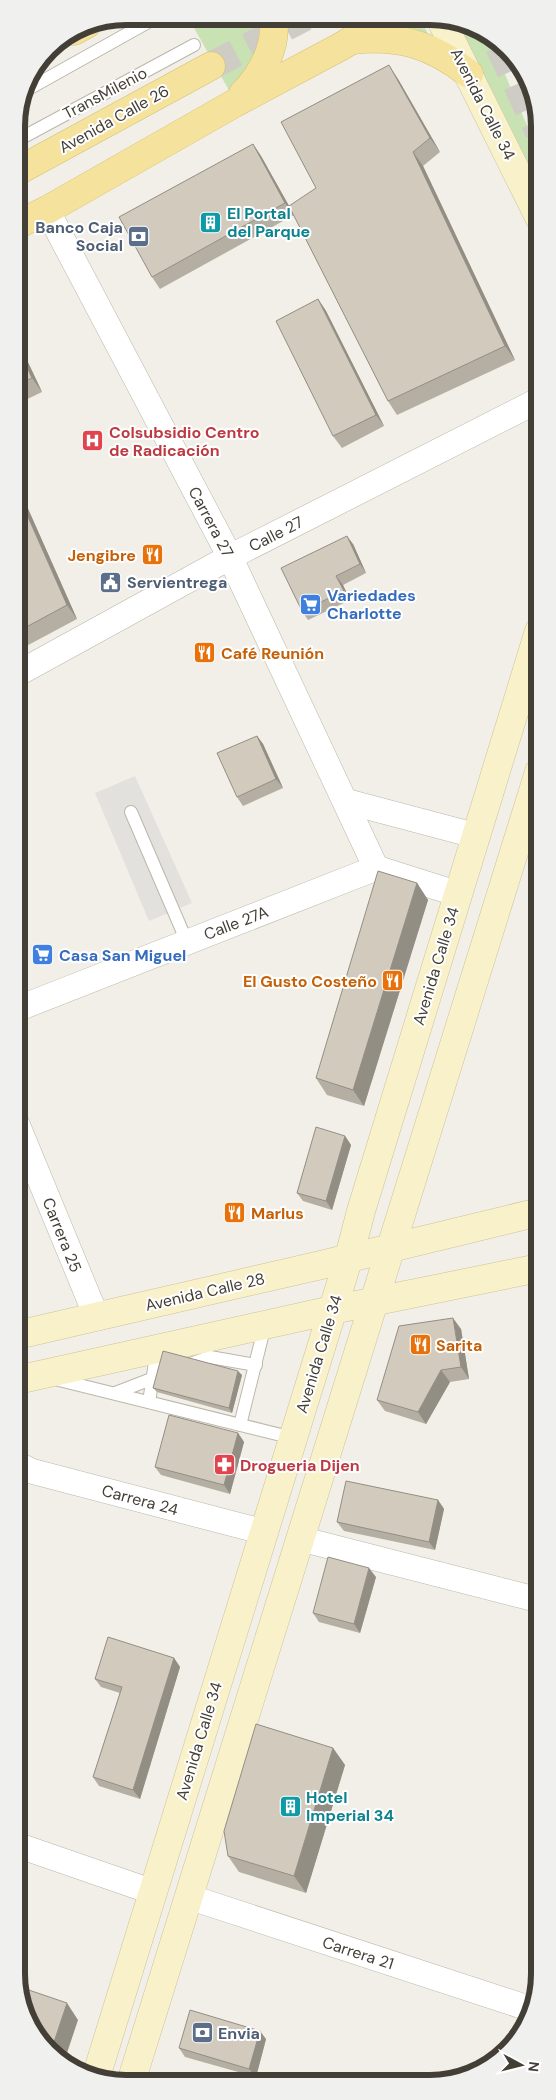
<svg xmlns="http://www.w3.org/2000/svg" width="556" height="2100" font-family="'DM Sans',sans-serif">
<rect width="100%" height="100%" fill="#f1efe7"/>
<g fill="#c9e2b3">
<polygon points="188,17 266,17 264,46 231,94"/>
<polygon points="389,18 420,18 428,34 411,28 387,23"/>
<polygon points="454,20 490,40 539,153 539,186"/>
</g>
<polygon fill="#e3e1de" points="135,776 192,903 149,921 95,793"/>
<g fill="none" stroke-linecap="round" stroke-linejoin="round">
<g stroke="#ceccc4" stroke-width="28" stroke-dasharray="28 14" stroke-linecap="butt">
<polyline points="499,46 539,132"/>
<polyline points="211,66 305,17"/>
</g>
<defs>
<g id="lane">
<polyline points="23,92 159,16"/>
<polyline points="16,141 194,45"/>
<polyline points="131,812 187,942"/>
<polyline points="193,1363 210,1357 256,1365"/>
<polyline points="55,1379 293,1438"/>
<polyline points="115,1393 159,1376"/>
<polyline points="149,1402 157,1349"/>
<polyline points="240,1425 265,1325"/>
</g>
<g id="street">
<polyline points="47,210 230,557 376,868"/>
<polyline points="17,674 230,557 539,400"/>
<polyline points="345,801 477,836"/>
<polyline points="17,1009 376,868 458,894"/>
<polyline points="17,1124 97,1318"/>
<polyline points="17,1464 31,1471 264,1532"/>
<polyline points="301,1539 539,1600"/>
<polyline points="17,1845 153,1892"/>
<polyline points="189,1897 528,2008"/>
</g>
<g id="secondary">
<polyline points="440,18 539,217"/>
<polyline points="17,1335 321,1265 539,1212"/>
<polyline points="17,1380 332,1310 539,1268"/>
<polyline points="96,2077 349,1257 361,1211 539,631"/>
<polyline points="131,2082 539,772"/>
</g>
<g id="primary">
<polyline points="74,31 87,24"/>
<path d="M352,40C399,35 431,44 469,74"/>
<path d="M243,94C262,74 278,46 273,17"/>
<polyline points="16,172 211,66"/>
<polyline points="17,225 47,210 235,103 340,47 352,40 374,18"/>
</g>
</defs>
<use href="#lane" stroke="#bcb7aa" stroke-width="14"/>
<use href="#street" stroke="#bcb7aa" stroke-width="26"/>
<use href="#secondary" stroke="#cdc39a" stroke-width="29"/>
<use href="#primary" stroke="#d7c06f" stroke-width="29"/>
<use href="#lane" stroke="#fff" stroke-width="12"/>
<use href="#street" stroke="#fff" stroke-width="25"/>
<use href="#secondary" stroke="#f9f1c9" stroke-width="28"/>
<use href="#primary" stroke="#f4e29d" stroke-width="28"/>
</g>
<g fill="#b5afa3">
<polygon points="398,79 440,152 423,166 515,360 397,415 388,401 294,215 160,289 152,277 253,144 261,156 292,211 316,188"/>
<polygon points="318,299 326,311 384,426 342,448 333,436"/>
<polygon points="17,339 42,392 17,404"/>
<polygon points="17,484 77,619 17,651"/>
<polygon points="353,544 366,573 343,585 350,600 308,620 302,611"/>
<polygon points="257,736 263,744 283,788 243,806 237,797"/>
<polygon points="417,883 428,900 364,1106 327,1095 316,1078"/>
<polygon points="345,1136 351,1145 332,1210 303,1201 297,1193"/>
<polygon points="461,1329 469,1379 450,1382 426,1424 385,1411 377,1400"/>
<polygon points="242,1375 232,1413 157,1392 153,1388"/>
<polygon points="238,1433 244,1442 230,1494 161,1475 155,1467"/>
<polygon points="438,1500 444,1509 435,1550 344,1531 337,1522"/>
<polygon points="376,1577 360,1633 319,1622 313,1613"/>
<polygon points="174,1658 180,1667 140,1799 99,1786 93,1777 120,1693 101,1687 95,1679"/>
<polygon points="333,1748 345,1765 306,1893 239,1872 228,1856"/>
<polygon points="266,2039 256,2077 185,2057 179,2048"/>
</g>
<g fill="#938e84">
<polygon points="389,65 398,79 440,152 430,138"/>
<polygon points="253,144 261,156 294,215 285,203"/>
<polygon points="413,152 423,166 515,360 505,346"/>
<polygon points="318,299 326,311 384,426 376,415"/>
<polygon points="17,339 42,392 32,378 17,345"/>
<polygon points="17,484 77,619 67,605 17,492"/>
<polygon points="347,536 353,544 366,573 360,564"/>
<polygon points="336,576 343,585 350,600 344,591"/>
<polygon points="257,736 263,744 283,788 276,779"/>
<polygon points="417,883 428,900 364,1106 353,1090"/>
<polygon points="345,1136 351,1145 332,1210 326,1201"/>
<polygon points="453,1318 461,1329 469,1379 461,1367"/>
<polygon points="441,1370 450,1382 426,1424 418,1412"/>
<polygon points="238,1371 242,1375 232,1413 229,1408"/>
<polygon points="238,1433 244,1442 230,1494 224,1485"/>
<polygon points="438,1500 444,1509 435,1550 429,1542"/>
<polygon points="369,1568 376,1577 360,1633 354,1624"/>
<polygon points="174,1658 180,1667 140,1799 133,1790"/>
<polygon points="333,1748 345,1765 306,1893 294,1876"/>
<polygon points="67,2003 78,2020 65,2059 51,2051"/>
<polygon points="260,2031 266,2039 256,2077 249,2069"/>
</g>
<g fill="#d2cbbd" stroke="#938e84">
<polygon points="389,65 430,138 413,152 505,346 388,401 289,206 316,188 281,122"/>
<polygon points="253,144 285,203 152,277 119,217"/>
<polygon points="318,299 376,415 333,436 276,321"/>
<polygon points="17,345 32,378 17,385"/>
<polygon points="17,492 67,605 17,632"/>
<polygon points="347,536 360,564 336,576 344,591 302,611 281,568"/>
<polygon points="257,736 276,779 237,797 217,753"/>
<polygon points="378,871 417,883 353,1090 316,1078"/>
<polygon points="316,1127 345,1136 326,1201 297,1193"/>
<polygon points="453,1318 461,1367 441,1370 418,1412 377,1400 399,1326"/>
<polygon points="163,1351 238,1371 229,1408 153,1388"/>
<polygon points="169,1415 238,1433 224,1485 155,1467"/>
<polygon points="346,1481 438,1500 429,1542 337,1522"/>
<polygon points="328,1557 369,1568 354,1624 313,1613"/>
<polygon points="108,1637 174,1658 133,1790 93,1777 122,1687 95,1679"/>
<polygon points="256,1724 333,1748 294,1876 228,1856 224,1831"/>
<polygon points="17,1986 67,2003 51,2051 44,2047 17,1988"/>
<polygon points="190,2010 260,2031 249,2069 179,2048"/>
</g>
<defs>
<symbol id="building-square" viewBox="-11 -11 22 22"><rect x="-9" y="-9" width="18" height="18" rx="4" fill="#0f9aa8" stroke="#fff"/><path d="M-4-6H4V6H1V3H-1V6H-4ZM-2.5-4.3h1.7v1.8h-1.7ZM.8-4.3h1.7v1.8H.8ZM-2.5-1h1.7V.8h-1.7ZM.8-1h1.7V.8H.8Z" fill="#fff"/></symbol>
<symbol id="bank-square" viewBox="-11 -11 22 22"><rect x="-9" y="-9" width="18" height="18" rx="4" fill="#5c6f8a" stroke="#fff"/><path d="M-6-4H6V4H-6ZM0-2.3a2.3 2.3 0 1 0 0 4.6a2.3 2.3 0 1 0 0-4.6Z" fill="#fff"/></symbol>
<symbol id="hospital-square" viewBox="-11 -11 22 22"><rect x="-9" y="-9" width="18" height="18" rx="4" fill="#e0444e" stroke="#fff"/><path d="M-5-5h3v3.5h4V-5h3V5h-3V1.5h-4V5h-3Z" fill="#fff"/></symbol>
<symbol id="restaurant-square" viewBox="-11 -11 22 22"><rect x="-9" y="-9" width="18" height="18" rx="4" fill="#e8710a" stroke="#fff"/><path d="M-5-6h1v4h1v-4h1v4h1v-4h1v5L-1.5 .5V6h-2V.5L-5-1ZM5-6V6H3V1.5H1.5Q1.5-4 5-6Z" fill="#fff"/></symbol>
<symbol id="civic-square" viewBox="-11 -11 22 22"><rect x="-9" y="-9" width="18" height="18" rx="4" fill="#5c6f8a" stroke="#fff"/><path d="M-.6-6.5H3V-4.5H.6V-3L4-1V1h2V6H-6V1h2V-1L-.6-3ZM-1.2 2.5V6h2.4V2.5Z" fill="#fff"/></symbol>
<symbol id="supermarket-square" viewBox="-11 -11 22 22"><rect x="-9" y="-9" width="18" height="18" rx="4" fill="#3f7fe0" stroke="#fff"/><path d="M-6-5.5h2.5l.6 2H6L4.5 2H-2.5L-4.4-4H-6ZM-1.5 3.2a1.3 1.3 0 1 0 .1 0ZM3 3.2a1.3 1.3 0 1 0 .1 0Z" fill="#fff"/></symbol>
<symbol id="pharmacy-square" viewBox="-11 -11 22 22"><rect x="-9" y="-9" width="18" height="18" rx="4" fill="#e0444e" stroke="#fff"/><path d="M-2-6h4v4h4v4h-4v4h-4v-4h-4v-4h4Z" fill="#fff"/></symbol>
</defs>
<g fill-rule="evenodd">
<use href="#building-square" x="198" y="210" width="25" height="25"/>
<use href="#bank-square" x="126" y="224" width="25" height="25"/>
<use href="#hospital-square" x="80" y="428" width="25" height="25"/>
<use href="#restaurant-square" x="140" y="542" width="25" height="25"/>
<use href="#civic-square" x="98" y="570" width="25" height="25"/>
<use href="#supermarket-square" x="298" y="592" width="25" height="25"/>
<use href="#restaurant-square" x="192" y="640" width="25" height="25"/>
<use href="#supermarket-square" x="30" y="942" width="25" height="25"/>
<use href="#restaurant-square" x="380" y="968" width="25" height="25"/>
<use href="#restaurant-square" x="222" y="1200" width="25" height="25"/>
<use href="#restaurant-square" x="408" y="1332" width="25" height="25"/>
<use href="#pharmacy-square" x="212" y="1452" width="25" height="25"/>
<use href="#building-square" x="278" y="1794" width="25" height="25"/>
<use href="#bank-square" x="190" y="2020" width="25" height="25"/>
</g>
<g text-anchor="middle" dominant-baseline="central" stroke-width="4" stroke-linejoin="round" paint-order="stroke">
<g font-size="16" fill="#443f36" stroke="#fff">
<text transform="translate(105 93) rotate(-28)">TransMilenio</text>
<text transform="translate(483 104) rotate(63)">Avenida Calle 34</text>
<text transform="translate(114 119) rotate(-29)">Avenida Calle 26</text>
<text transform="translate(211 522) rotate(62)">Carrera 27</text>
<text transform="translate(276 534) rotate(-27)">Calle 27</text>
<text transform="translate(236 923) rotate(-21)">Calle 27A</text>
<text transform="translate(436 966) rotate(-73)">Avenida Calle 34</text>
<text transform="translate(62 1235) rotate(68)">Carrera 25</text>
<text transform="translate(205 1292) rotate(-13)">Avenida Calle 28</text>
<text transform="translate(319 1354) rotate(-73)">Avenida Calle 34</text>
<text transform="translate(140 1500) rotate(15)">Carrera 24</text>
<text transform="translate(199 1741) rotate(-73)">Avenida Calle 34</text>
<text transform="translate(358 1953) rotate(18)">Carrera 21</text>
</g>
<g font-size="16" font-weight="bold" fill="#0d838f" stroke="#fff" text-anchor="start">
<text x="227" y="213">El Portal<tspan x="227" dy="18">del Parque</tspan></text>
<text x="306" y="1797">Hotel<tspan x="306" dy="18">Imperial 34</tspan></text>
</g>
<g font-size="16" font-weight="bold" fill="#4e5e75" stroke="#fff" text-anchor="start">
<text x="123" y="227" text-anchor="end">Banco Caja<tspan x="123" dy="18">Social</tspan></text>
<text x="127" y="582">Servientrega</text>
<text x="218" y="2033">Envia</text>
</g>
<g font-size="16" font-weight="bold" fill="#be3a42" stroke="#fff" text-anchor="start">
<text x="109" y="432">Colsubsidio Centro<tspan x="109" dy="18">de Radicación</tspan></text>
<text x="240" y="1465">Drogueria Dijen</text>
</g>
<g font-size="16" font-weight="bold" fill="#c56008" stroke="#fff" text-anchor="start">
<text x="136" y="555" text-anchor="end">Jengibre</text>
<text x="221" y="653">Café Reunión</text>
<text x="377" y="981" text-anchor="end">El Gusto Costeño</text>
<text x="251" y="1213">Marlus</text>
<text x="436" y="1345">Sarita</text>
</g>
<g font-size="16" font-weight="bold" fill="#366cbe" stroke="#fff" text-anchor="start">
<text x="327" y="595">Variedades<tspan x="327" dy="18">Charlotte</tspan></text>
<text x="59" y="955">Casa San Miguel</text>
</g>
</g>
<path d="M0 0H556V2100H0ZM126 25H430A101 101 0 0 1 531 126V1974A101 101 0 0 1 430 2075H126A101 101 0 0 1 25 1974V126A101 101 0 0 1 126 25Z" fill="#f0f0ef" fill-rule="evenodd"/>
<path fill="none" stroke="#443f36" stroke-width="6" d="M126 25H430A101 101 0 0 1 531 126V1974A101 101 0 0 1 430 2075H126A101 101 0 0 1 25 1974V126A101 101 0 0 1 126 25Z"/>
<g transform="translate(521 2065) rotate(97)" stroke="#ffffff" stroke-width="4" paint-order="stroke">
<path d="M0-4L9 19L0 12L-9 19Z" fill="#443f36"/>
<text y="-8" font-size="14" font-weight="bold" text-anchor="middle" fill="#443f36">N</text>
</g>
</svg>
